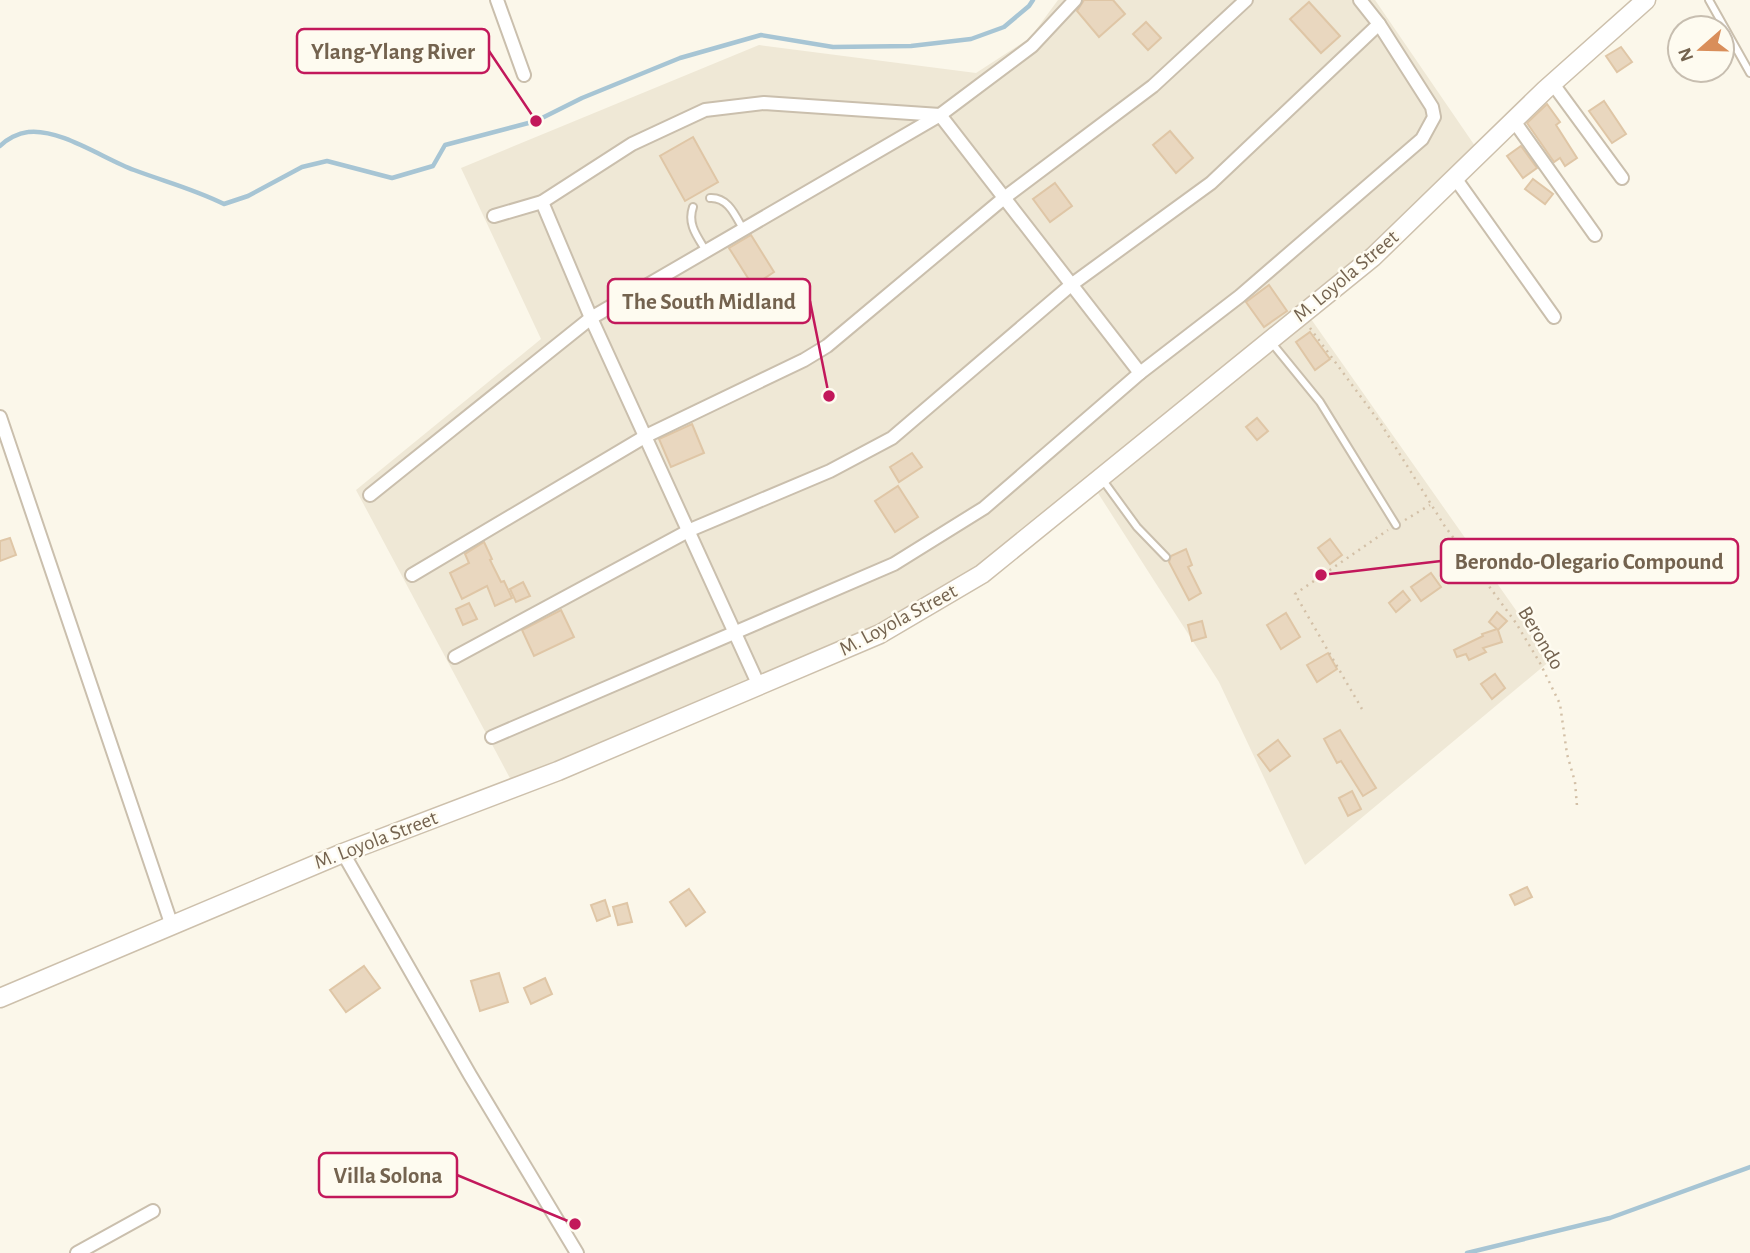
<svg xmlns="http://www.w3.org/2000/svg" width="1750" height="1253" font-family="'Alegreya Sans',sans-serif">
<rect width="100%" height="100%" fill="#fbf7ea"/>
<g fill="#efe8d6">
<polygon points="1058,0 1375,0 1475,146 1372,248 1257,338 1003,548 965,576 860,633 742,687 511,780 356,490 541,339 461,168 759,45 976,73 1030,38"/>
<polygon points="1311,319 1551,660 1305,865 1219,682 1096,490"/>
</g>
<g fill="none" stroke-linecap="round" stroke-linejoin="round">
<g stroke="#a7c5d4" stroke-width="4.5">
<path d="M0,146C7,139 18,133 28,132C60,128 104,159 134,170C166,182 194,189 224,204L248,196L302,167L327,161L392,178L433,166L445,145L536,121L582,98L680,58L761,35L833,47L911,46L971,39L1004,27L1029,6L1033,0"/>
<polyline points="1467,1253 1610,1218 1750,1167"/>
</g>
</g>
<g fill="#e9d7bf" stroke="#dfc6a6" stroke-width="2">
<polygon points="1084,0 1113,0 1125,14 1099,37 1077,11"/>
<polygon points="1309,2 1340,36 1321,53 1290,19"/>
<polygon points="1146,22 1161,38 1148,50 1133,34"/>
<polygon points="1621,47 1632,62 1617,72 1606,56"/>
<polygon points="1604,101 1626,134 1612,143 1589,111"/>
<polygon points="1547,104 1560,122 1556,125 1577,158 1565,166 1560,158 1554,162 1527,123"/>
<polygon points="1170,131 1193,158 1176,173 1153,145"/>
<polygon points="693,137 718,182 685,201 660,156"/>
<polygon points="1521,146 1537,168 1523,178 1507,156"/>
<polygon points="1533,179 1553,194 1545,204 1525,189"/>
<polygon points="1055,183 1072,206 1050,222 1033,199"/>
<polygon points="751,235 774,272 753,286 729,248"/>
<polygon points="1269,285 1287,311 1264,327 1246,302"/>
<polygon points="1310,332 1330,359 1315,370 1296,342"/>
<polygon points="1257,418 1268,431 1257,440 1246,427"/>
<polygon points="692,424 704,453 671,467 659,439"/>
<polygon points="912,453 922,467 899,482 890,467"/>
<polygon points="898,486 918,517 895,532 875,501"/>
<polygon points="10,538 16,555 0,561 0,541"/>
<polygon points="1330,539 1342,555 1330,564 1318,548"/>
<polygon points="484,542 492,559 490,560 501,582 504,581 512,598 495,606 487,586 462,599 450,573 469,563 465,554"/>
<polygon points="1186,549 1192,565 1188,567 1201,593 1189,600 1169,562 1171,556"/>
<polygon points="1431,573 1441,587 1421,601 1411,587"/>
<polygon points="523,582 530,596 516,602 510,589"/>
<polygon points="1403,591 1410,600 1396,612 1389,603"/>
<polygon points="469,603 477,619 463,625 456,609"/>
<polygon points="561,610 574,637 534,656 522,630"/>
<polygon points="1497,612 1507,621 1498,630 1502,642 1483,648 1486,652 1469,660 1466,654 1457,657 1454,650 1483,636 1482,634 1497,629 1489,622"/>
<polygon points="1286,613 1300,637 1281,649 1267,625"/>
<polygon points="1202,621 1206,637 1192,641 1188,625"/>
<polygon points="1328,653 1337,669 1317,682 1307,665"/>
<polygon points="1495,674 1505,688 1492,699 1481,684"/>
<polygon points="1340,730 1376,788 1363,796 1341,761 1337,763 1324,739"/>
<polygon points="1278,740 1290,756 1270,771 1258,755"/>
<polygon points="1352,791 1361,809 1348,816 1339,798"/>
<polygon points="1527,887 1532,897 1515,905 1510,895"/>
<polygon points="689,889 705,912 686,926 670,902"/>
<polygon points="605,900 610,916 597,921 591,905"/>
<polygon points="627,903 632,922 618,925 613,907"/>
<polygon points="364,966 380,988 346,1012 330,990"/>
<polygon points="499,973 508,1002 480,1011 471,981"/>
<polygon points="545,978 552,994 531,1004 524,988"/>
</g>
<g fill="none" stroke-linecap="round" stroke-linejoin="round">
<defs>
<g id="lane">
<polyline points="1709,0 1750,73"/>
<path d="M710,198C728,197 735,215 743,229"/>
<path d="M693,207C687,224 697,236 706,251"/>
<polyline points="1271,342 1320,402 1396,525"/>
<polyline points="1102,479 1137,527 1166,557"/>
</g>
<g id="street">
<polyline points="497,0 524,75"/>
<polyline points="1553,84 1622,178"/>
<polyline points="1514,121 1595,235"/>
<polyline points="1455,178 1554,317"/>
<polyline points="542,202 591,318 755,677"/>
<polyline points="494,216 542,202 632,144 705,110 764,103 940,115 1140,373"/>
<polyline points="0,417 171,923"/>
<polyline points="370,495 591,318 940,115 1032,46 1075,0"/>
<polyline points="412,575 646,436 804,360 827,346 1004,198 1153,86 1246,0"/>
<polyline points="455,657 690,530 830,471 892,438 1071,285 1211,183 1379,24"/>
<polyline points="492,737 894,564 984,508 1140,373 1240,296 1422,139 1434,117 1432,107 1379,24 1360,0"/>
<polyline points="343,853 470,1075 577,1253"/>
<polyline points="77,1253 153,1211"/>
</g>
<polyline id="secondary" points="0,998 343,853 558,771 880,634 982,574 1373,257 1545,90 1646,0"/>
</defs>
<use href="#lane" stroke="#cabfad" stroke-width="10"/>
<use href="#street" stroke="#cabfad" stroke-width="16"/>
<use href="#secondary" stroke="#cdc0ac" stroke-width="21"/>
<g stroke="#d3c0a7" stroke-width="2.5" stroke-dasharray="2 5" stroke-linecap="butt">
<polyline points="1310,328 1381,424 1444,525 1516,623 1540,663 1560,704 1567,754 1575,782 1577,806"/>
<polyline points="1405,520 1430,505"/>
<polyline points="1362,709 1295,594 1388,530"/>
</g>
<use href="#lane" stroke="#fff" stroke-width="6"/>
<use href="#street" stroke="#fff" stroke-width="12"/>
<use href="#secondary" stroke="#fff" stroke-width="18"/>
</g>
<g text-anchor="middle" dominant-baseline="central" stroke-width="5" stroke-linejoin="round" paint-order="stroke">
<g font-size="21" fill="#74634f" stroke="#fefbf0">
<text transform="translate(1346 276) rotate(-40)">M. Loyola Street</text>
<text transform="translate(898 620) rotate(-28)">M. Loyola Street</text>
<text transform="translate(1541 638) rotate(59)">Berondo</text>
<text transform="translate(376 840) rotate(-21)">M. Loyola Street</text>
</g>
</g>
<path fill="none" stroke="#c2185b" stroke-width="2.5" d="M536 121L489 51M829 396L810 301M1321 575L1441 561M575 1224L457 1175"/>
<g fill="#c2185b" stroke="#fefbf0" stroke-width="2.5">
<circle cx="536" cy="121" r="7"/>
<circle cx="829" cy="396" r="7"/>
<circle cx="1321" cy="575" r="7"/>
<circle cx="575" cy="1224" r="7"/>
</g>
<g fill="#fefbf0" stroke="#c2185b" stroke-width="2.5">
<rect x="297" y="29" width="192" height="44" rx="7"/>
<rect x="608" y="279" width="202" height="44" rx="7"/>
<rect x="1441" y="539" width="297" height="44" rx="7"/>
<rect x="319" y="1153" width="138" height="44" rx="7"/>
</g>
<g font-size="23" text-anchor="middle" font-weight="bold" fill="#74634f">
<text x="393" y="59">Ylang-Ylang River</text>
<text x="709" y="309">The South Midland</text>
<text x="1589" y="569">Berondo-Olegario Compound</text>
<text x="388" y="1183">Villa Solona</text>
</g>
<g transform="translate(1701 49) rotate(250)"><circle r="33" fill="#fefbf0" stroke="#c7beb0" stroke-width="2"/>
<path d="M0-5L12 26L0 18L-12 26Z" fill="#d98e5a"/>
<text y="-10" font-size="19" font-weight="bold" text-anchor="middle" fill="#74634f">N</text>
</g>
</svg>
